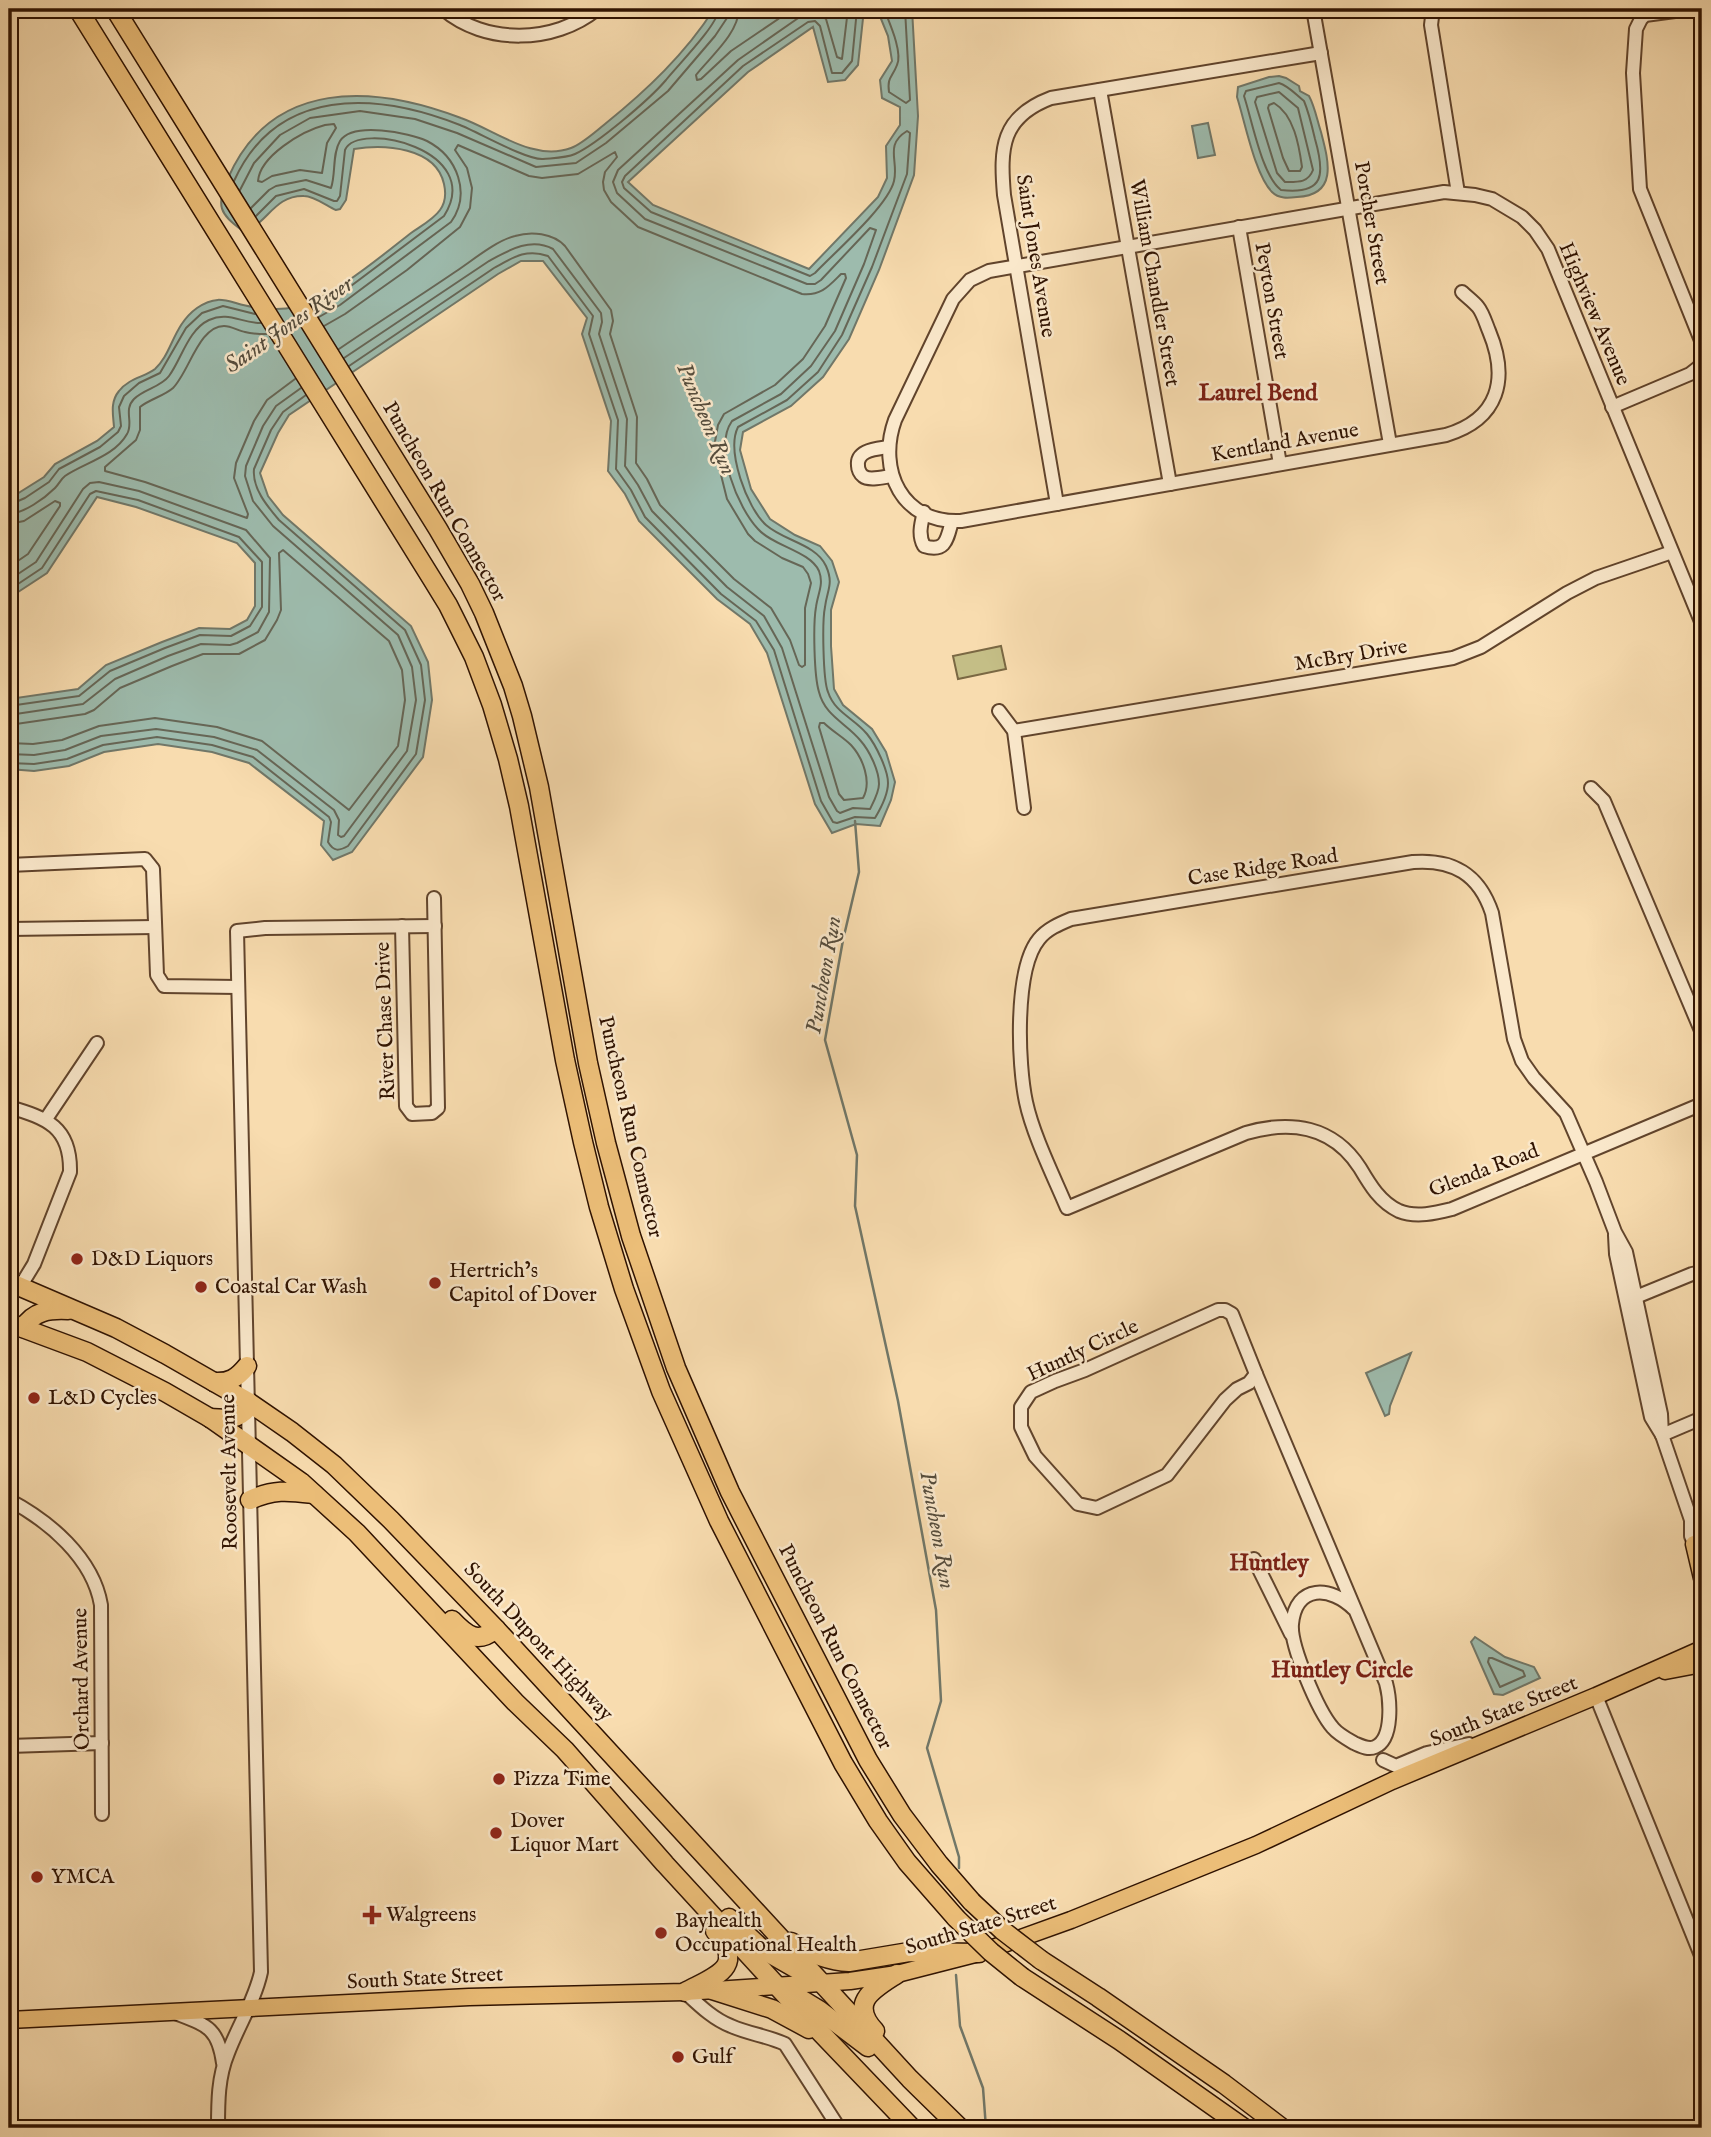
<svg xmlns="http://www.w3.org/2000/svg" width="1711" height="2137" font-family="'IM FELL English',serif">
<rect width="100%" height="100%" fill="#f8dcaf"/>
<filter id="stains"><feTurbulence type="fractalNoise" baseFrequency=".00286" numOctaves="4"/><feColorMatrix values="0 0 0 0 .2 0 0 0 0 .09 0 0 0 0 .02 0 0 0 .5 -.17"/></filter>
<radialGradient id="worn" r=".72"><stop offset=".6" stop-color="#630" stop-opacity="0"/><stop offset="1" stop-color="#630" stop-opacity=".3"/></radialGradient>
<polygon fill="#c4be86" stroke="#7a6843" stroke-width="2" points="1001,646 1006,669 958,679 953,656"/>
<g fill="#9dbbad" stroke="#717768" stroke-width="2">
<path d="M714,9H864L858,65L845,80L828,82L813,27L748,72L628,182L653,205L809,269L878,197L887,178L886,146L900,125V107L882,98L880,80L892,61L888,36L877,9H912L918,116L914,175L879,270L849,339L823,377L791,406L743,432L740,450L751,489L770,519L795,535L820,546L832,561L839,582L831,610V646L834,689L843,705L872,729L886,752L895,782L891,800L880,826L856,824L832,833L815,804L767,653L750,624L717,599L639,521L625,494L608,471L611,421L582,334L587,318L543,261H521L498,274L289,415L278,433L260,473L268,496L283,515L411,626L428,662L432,700L423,757L352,852L333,860L321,845L324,821L249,763L212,752L158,744L104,752L69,766L34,771L9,769V699L78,689L106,665L162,642L199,628L230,629L247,620L255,606V563L237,543L136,507L97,497L47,573L9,598V499L44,477L55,464L97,441L114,427C113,414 110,402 119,391C129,378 145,377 155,369C172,354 173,325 197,308C220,292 230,304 253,307C265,309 283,310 295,307C327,302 384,254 411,233C421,226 434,219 440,210C446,202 446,193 444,184C436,147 384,144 354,149L346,200L340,209L336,210C327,206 314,196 304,196C273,195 267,226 243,231C219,213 216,207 228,178C272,78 374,85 461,118C495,130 533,162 571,148C582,144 595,132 605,124C647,90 685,54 714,9Z"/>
<path d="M1279,76L1286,78L1299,86L1300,91L1309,96C1315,107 1317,120 1321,132C1328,159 1339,195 1297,197C1288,198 1279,199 1272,192C1255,175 1245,122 1237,97L1238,87L1269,77Z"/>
<polygon points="1208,123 1215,155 1198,158 1192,126"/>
<polygon points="1411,1353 1390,1406 1389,1414 1385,1416 1366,1373"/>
<polygon points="1475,1637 1505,1657 1534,1667 1540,1678 1503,1695 1494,1694 1471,1642"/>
</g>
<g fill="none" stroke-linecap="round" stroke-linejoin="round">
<g stroke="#666656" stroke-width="2">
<path d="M739,9C738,34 711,56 696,75L697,80L701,79L731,51L793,9"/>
<path d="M884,9C889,22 903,52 897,65C892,78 887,77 889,92L906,103L910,100L905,9"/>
<path d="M1279,83C1289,86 1296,95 1304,101C1309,113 1312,126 1315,139C1325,174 1325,195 1281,190C1262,176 1252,120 1244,96L1246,91Z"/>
<path d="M1279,92L1298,108L1313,170C1308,183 1298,182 1285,182L1277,173L1255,102L1257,97Z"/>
<path d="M1274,103C1294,115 1299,145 1302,167L1300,171H1289L1283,158L1268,108L1269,105Z"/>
<path d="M325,125L334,124L336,128L327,143L322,173L300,170L272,176L262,182L258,181C260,156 302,131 325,125Z"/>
<path d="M234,181C277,86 376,92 460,125C478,132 526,160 543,159C552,158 566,158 575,154C597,144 649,100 666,80C678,65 717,26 719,9"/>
<polyline points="240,190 254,163 280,135 310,118 360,111 415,119 457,133 536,167 576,163 606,143 668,91 715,36 727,18 728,9"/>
<path d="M251,208L269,190L276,186L306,180L331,188C336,174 332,154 340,141C353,121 409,133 427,141C458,157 471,194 451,222L340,305L319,317"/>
<path d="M256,216L276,196L304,189L334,201H337L340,196L345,150C358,120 486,150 444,216L335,298L314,309"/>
<path d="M324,326L345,314L407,270L460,227L470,208L472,188L467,168L455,150L458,145L529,176L542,178L578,174L615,152L617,157L605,172L603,182L604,190L611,202L638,227L802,294C821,296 829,286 841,274H845L846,278L825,326L803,359L775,385L724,414L718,425L714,447L727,499L748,534L755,541L782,558L803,567L808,574L811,583L805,608V665L802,667L799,665L790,640L771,608L734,579L660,505L647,479L636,463L637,417L610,334L613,321L611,310L565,246C553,233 531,231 515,236C495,241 472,261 455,272C417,298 377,323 339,349"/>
<path d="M267,334C260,334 252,334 245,332C239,331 231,326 224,326C199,326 189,372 173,388C164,396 150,399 140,407V430L136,440L105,467V471L145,482L247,518L248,514L234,478L236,463L254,421L267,400L295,379"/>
<path d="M344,358L489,261C509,250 531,237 553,249L601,313L602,322L599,334L627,419L625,466L638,485L652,511L727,587L764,616L782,648L829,797L837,811L840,813L853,808L870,809C874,801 879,792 879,784C879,770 869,750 860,740C846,723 825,716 819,692C814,676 813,624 816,607C818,593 824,584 819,571C810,551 773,546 758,529C738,508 713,448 732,421L781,394L811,366L835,331L864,264L876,230L870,228L821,280L815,284H807L645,219L617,193L613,182L618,170L738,60L804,14L816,12L826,19L837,57L842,59L848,9"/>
<path d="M349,366L494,268C512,258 526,248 548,256L593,316L589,334L618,420L616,469L631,490L645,517L721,594L756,621L774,650L821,801L833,822L837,823L855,817L875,818C881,808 888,794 888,783C888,770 876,745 867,734C854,718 835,713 828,692C823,680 822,621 825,607C827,590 834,584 826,566C816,544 784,541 766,525C747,508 726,451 738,427L787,400L818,372L842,335L872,267L907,174L910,133L907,131C884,145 899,161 894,181C888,206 835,252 815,273L810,276L651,212L624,188L622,182L625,176L743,66L808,22L815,21L820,26L832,73H842L852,61L857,9"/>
<polyline points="9,505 25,498 49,482 59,469 100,447 118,432 121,426 119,407 124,396 139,383 160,373 186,328 202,313 223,306 255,314"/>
<path d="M9,514C24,513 44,499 55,488C59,484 61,479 65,476C84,463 115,456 127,434C134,423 123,410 134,399C144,389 161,387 169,376C182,358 188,330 209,320C228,311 241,323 261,323"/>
<polyline points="9,524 24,521 55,501 60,503 60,506 28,554 9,567"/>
<polyline points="9,580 36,562 83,489 90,483 99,482 139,491 246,530 270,558 269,612 258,632 237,643 230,645 201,644 168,656 115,679 83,704 9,715"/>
<polyline points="9,590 42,568 90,494 96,491 138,500 239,537 262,562 262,607 250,626 231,636 200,635 165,648 110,671 79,696 9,706"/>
<path d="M820,723H824C832,731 843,737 851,745C863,758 872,782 863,798L844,800L839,794L819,727Z"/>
<polyline points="9,725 85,714 94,710 120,688 172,666 203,654 239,654 265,640 277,620 281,610 279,553 283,550 389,641 402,670 405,700 398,746 349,810 262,741 217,727 155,718 99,726 62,740 33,744 9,743"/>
<polyline points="9,754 34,755 65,750 101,736 156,729 214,737 257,750 334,810 339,820 338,835 341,837 344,836 407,751 416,700 412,667 398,635 273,526 253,501 245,476 246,466 263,426 276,406 301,388"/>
<path d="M9,763L34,764L67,759L103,745L157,737L212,745L253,757L329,817L331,822L328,842C334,852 339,851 348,846L416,754L425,700L421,665L405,630L279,520C267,506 252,488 254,469L271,430L283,412L306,395"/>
<polygon points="1489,1658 1492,1658 1523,1671 1525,1676 1500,1687 1488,1662"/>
</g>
<g stroke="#717768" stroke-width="2.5">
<polyline points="855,821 859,872 843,940 825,1040 857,1155 855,1206 898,1401 936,1610 941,1701 927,1748 959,1857 959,1868"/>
<polyline points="956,1975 960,2026 983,2088 986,2128"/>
</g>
<defs>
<g id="minor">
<path d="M443,9C485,45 554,44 597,9"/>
<polyline points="1313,9 1390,444"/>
<polyline points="1433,9 1431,25 1458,193"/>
<polyline points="1690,9 1645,15 1641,19 1636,29 1633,73 1640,189 1702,343"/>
<polyline points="1100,90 1170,484"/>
<polyline points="1239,227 1280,464"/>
<path d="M1462,292C1467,297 1473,301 1478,307C1483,313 1486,324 1489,331C1509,379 1499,419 1446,435L961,521C902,524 877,470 895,420L953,299L970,280L989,271L1444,192L1475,195L1492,199L1522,217L1535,230L1548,249L1702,624"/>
<polyline points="1612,407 1690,374 1699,367 1702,361"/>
<path d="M888,447C876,449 856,450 858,466C858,469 860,474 863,476C869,481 884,477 891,476"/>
<path d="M1057,504L1004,195C1000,148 1001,117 1051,98L1321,53"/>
<path d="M924,512C921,524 918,535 924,546C946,553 947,539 952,521"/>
<polyline points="999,711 1014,731 1024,808"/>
<polyline points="1014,731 1453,658 1481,647 1567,593 1596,578 1672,552"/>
<polyline points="1591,788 1604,801 1702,1033"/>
<polyline points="9,865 145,859 153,869 157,975 164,986 238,987"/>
<polyline points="402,926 406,1106 412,1114 432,1113 438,1108 434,898"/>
<polyline points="9,929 155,927"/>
<path d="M9,1107C47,1118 71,1127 70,1172L34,1264L20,1287"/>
<polyline points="46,1119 97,1043"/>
<polyline points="1615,1235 1616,1254 1651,1417 1662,1435 1691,1520 1691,1536 1697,1550"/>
<polyline points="1631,1299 1692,1274 1702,1272"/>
<polygon points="1218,1310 1225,1310 1232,1314 1256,1374 1249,1383 1237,1389 1225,1400 1167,1475 1097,1508 1078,1504 1035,1456 1021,1427 1021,1407 1031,1392 1055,1381 1085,1370"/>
<path d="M1256,1374L1386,1683C1390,1698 1394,1739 1375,1747C1368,1750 1361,1746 1354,1743C1347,1739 1338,1734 1333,1728C1318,1711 1290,1645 1292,1624C1296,1584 1331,1586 1354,1609"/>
<path d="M1662,1435L1661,1414L1626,1252L1615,1232L1596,1182L1566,1113L1534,1078L1522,1061L1514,1039L1492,913C1479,874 1453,859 1413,862L1071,919C1059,924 1047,929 1039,939C1014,969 1018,1065 1026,1102C1033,1135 1054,1177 1067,1208L1246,1133C1291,1120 1333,1126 1360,1168C1370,1185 1380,1202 1399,1211C1416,1218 1436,1213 1452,1209L1702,1104"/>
<polyline points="1662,1435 1702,1418"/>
<path d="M9,1500C49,1521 93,1558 101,1605L102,1814"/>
<polyline points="1691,1520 1702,1536"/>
<polyline points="1254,1559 1291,1634"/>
<polyline points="1596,1696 1702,1958"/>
<polyline points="9,1746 102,1743"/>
<polyline points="1383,1760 1396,1766 1427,1753 1469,1744"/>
<path d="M685,1992C699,2005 713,2019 731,2026C749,2034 768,2036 785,2044L839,2128"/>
<path d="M175,2013C206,2025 218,2027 223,2063"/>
<path d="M218,2128C218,2102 218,2077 228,2053C238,2026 255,2000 261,1972L237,931L265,928L435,926"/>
</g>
<g id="major">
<polyline points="1694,1544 1702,1578"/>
<polyline points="1665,1671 1702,1664"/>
<polyline points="9,2020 469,1997 685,1992 850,1981 897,1974 979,1953 1071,1920 1256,1845 1392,1781 1596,1696 1702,1649"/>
</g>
<g id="highway">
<polyline points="78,9 432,579 448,605 474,657 492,705 508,759 519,806 565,1060 583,1142 599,1207 624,1289 661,1391 719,1521 843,1763 878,1821 907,1862 956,1918"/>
<polyline points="115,9 438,529 470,584 484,613 513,686 522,716 539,787 588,1063 606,1143 631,1236 676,1368 730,1492 868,1760 902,1815 939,1864 972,1902"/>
<polyline points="9,1282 116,1328 165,1354 247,1401 292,1432 334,1465 391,1520 496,1629 910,2079 960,2128"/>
<polyline points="9,1323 87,1352 165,1392 210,1418 301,1482 357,1533 515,1702 565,1750 665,1864 800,2011 912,2128"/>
<path d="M23,1328C34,1311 49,1309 68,1310"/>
<path d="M214,1382C230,1383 237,1378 247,1366"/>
<path d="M210,1418C225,1419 237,1421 248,1408"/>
<path d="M250,1500C274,1489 288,1491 314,1494"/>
<path d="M452,1620C467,1636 478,1644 496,1629"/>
<polyline points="729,1918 762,1949 807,1975"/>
<path d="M791,1942C809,1953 827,1961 849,1962L909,1952L979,1953"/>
<polyline points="1041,1960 1098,1997 1224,2084 1282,2128"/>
<polyline points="1022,1977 1119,2040 1244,2128"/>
<polyline points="712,1990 772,2009 809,2029"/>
<path d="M685,1992C715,1976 747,1968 715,1931"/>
<polyline points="791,1993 819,2010 868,2047"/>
<path d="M875,2031C848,2002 874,1989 897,1974"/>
</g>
</defs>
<use href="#minor" stroke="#61442c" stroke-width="16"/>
<use href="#major" stroke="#2f1200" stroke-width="19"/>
<use href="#highway" stroke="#2f1200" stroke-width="21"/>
<use href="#minor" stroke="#fae8cb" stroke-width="12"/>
<use href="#major" stroke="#ecbe78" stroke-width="16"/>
<use href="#highway" stroke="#ecbe78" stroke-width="18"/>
<defs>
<g id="highway-bridge">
<polyline points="972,1902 1002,1930 1041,1960"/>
<polyline points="956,1918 991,1952 1022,1977"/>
</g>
</defs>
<use href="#highway-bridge" stroke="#2f1200" stroke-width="21" stroke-linecap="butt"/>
<use href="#highway-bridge" stroke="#ecbe78" stroke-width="18"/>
</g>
<g fill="#8f2418" stroke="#fae8cb" stroke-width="2.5">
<circle cx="77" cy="1259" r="7"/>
<circle cx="435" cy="1283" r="7"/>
<circle cx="201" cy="1287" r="7"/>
<circle cx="34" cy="1398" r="7"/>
<circle cx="499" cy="1779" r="7"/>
<circle cx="496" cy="1833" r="7"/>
<circle cx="37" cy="1877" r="7"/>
<path d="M368.5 1904.5h7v7h7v7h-7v7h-7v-7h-7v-7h7z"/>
<circle cx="661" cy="1933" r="7"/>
<circle cx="678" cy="2057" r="7"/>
</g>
<g text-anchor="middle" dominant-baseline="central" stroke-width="5" stroke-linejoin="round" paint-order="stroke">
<g font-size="21" fill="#2f1200" stroke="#fae8cb">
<text transform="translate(1371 223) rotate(80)">Porcher Street</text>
<text transform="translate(1035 256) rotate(81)">Saint Jones Avenue</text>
<text transform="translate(1154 283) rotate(80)">William Chandler Street</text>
<text transform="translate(1271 301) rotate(80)">Peyton Street</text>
<text transform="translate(1594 314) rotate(67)">Highview Avenue</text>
<text transform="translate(1285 443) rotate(-10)">Kentland Avenue</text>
<text transform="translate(444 502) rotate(60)">Puncheon Run Connector</text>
<text transform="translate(1351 656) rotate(-9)">McBry Drive</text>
<text transform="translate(1263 868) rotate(-9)">Case Ridge Road</text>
<text transform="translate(386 1021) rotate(-92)">River Chase Drive</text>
<text transform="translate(630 1127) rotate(77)">Puncheon Run Connector</text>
<text transform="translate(1484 1171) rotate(-21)">Glenda Road</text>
<text transform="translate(1083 1351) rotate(-25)">Huntly Circle</text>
<text transform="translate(230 1472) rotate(-91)">Roosevelt Avenue</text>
<text transform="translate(538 1642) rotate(47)">South Dupont Highway</text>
<text transform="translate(835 1647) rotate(63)">Puncheon Run Connector</text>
<text transform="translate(82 1679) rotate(-91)">Orchard Avenue</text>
<text transform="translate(1504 1712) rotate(-22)">South State Street</text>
<text transform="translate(981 1926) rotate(-17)">South State Street</text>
<text transform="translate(425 1979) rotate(-3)">South State Street</text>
</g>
<g font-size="21" fill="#2f1200" stroke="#fae8cb" text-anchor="start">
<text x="91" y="1259">D&amp;D Liquors</text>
<text x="449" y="1271">Hertrich’s<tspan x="449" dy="24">Capitol of Dover</tspan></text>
<text x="215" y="1287">Coastal Car Wash</text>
<text x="48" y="1398">L&amp;D Cycles</text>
<text x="513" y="1779">Pizza Time</text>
<text x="510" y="1821">Dover<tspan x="510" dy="24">Liquor Mart</tspan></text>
<text x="51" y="1877">YMCA</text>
<text x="386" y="1915">Walgreens</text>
<text x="675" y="1921">Bayhealth<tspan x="675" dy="24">Occupational Health</tspan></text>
<text x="692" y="2057">Gulf</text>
</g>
<g font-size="23" font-style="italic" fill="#564d3d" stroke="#fae8cb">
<text transform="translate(289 325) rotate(-35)">Saint Jones River</text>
<text transform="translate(706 419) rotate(67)">Puncheon Run</text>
<text transform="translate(824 975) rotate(-80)">Puncheon Run</text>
<text transform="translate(937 1530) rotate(80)">Puncheon Run</text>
</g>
<g font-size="23" font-weight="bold" fill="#7a1f14" stroke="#fae8cb">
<text x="1258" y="393">Laurel Bend</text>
<text x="1269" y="1563">Huntley</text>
<text x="1342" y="1670">Huntley Circle</text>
</g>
</g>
<rect width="1711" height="2137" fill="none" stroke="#f8dcaf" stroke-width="35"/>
<rect x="10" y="10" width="1690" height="2116" fill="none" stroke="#2f1200" stroke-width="3.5"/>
<rect x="18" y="18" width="1676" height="2102" fill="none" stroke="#2f1200" stroke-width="2"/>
<rect width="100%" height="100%" filter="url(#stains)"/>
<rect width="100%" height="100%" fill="url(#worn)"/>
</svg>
